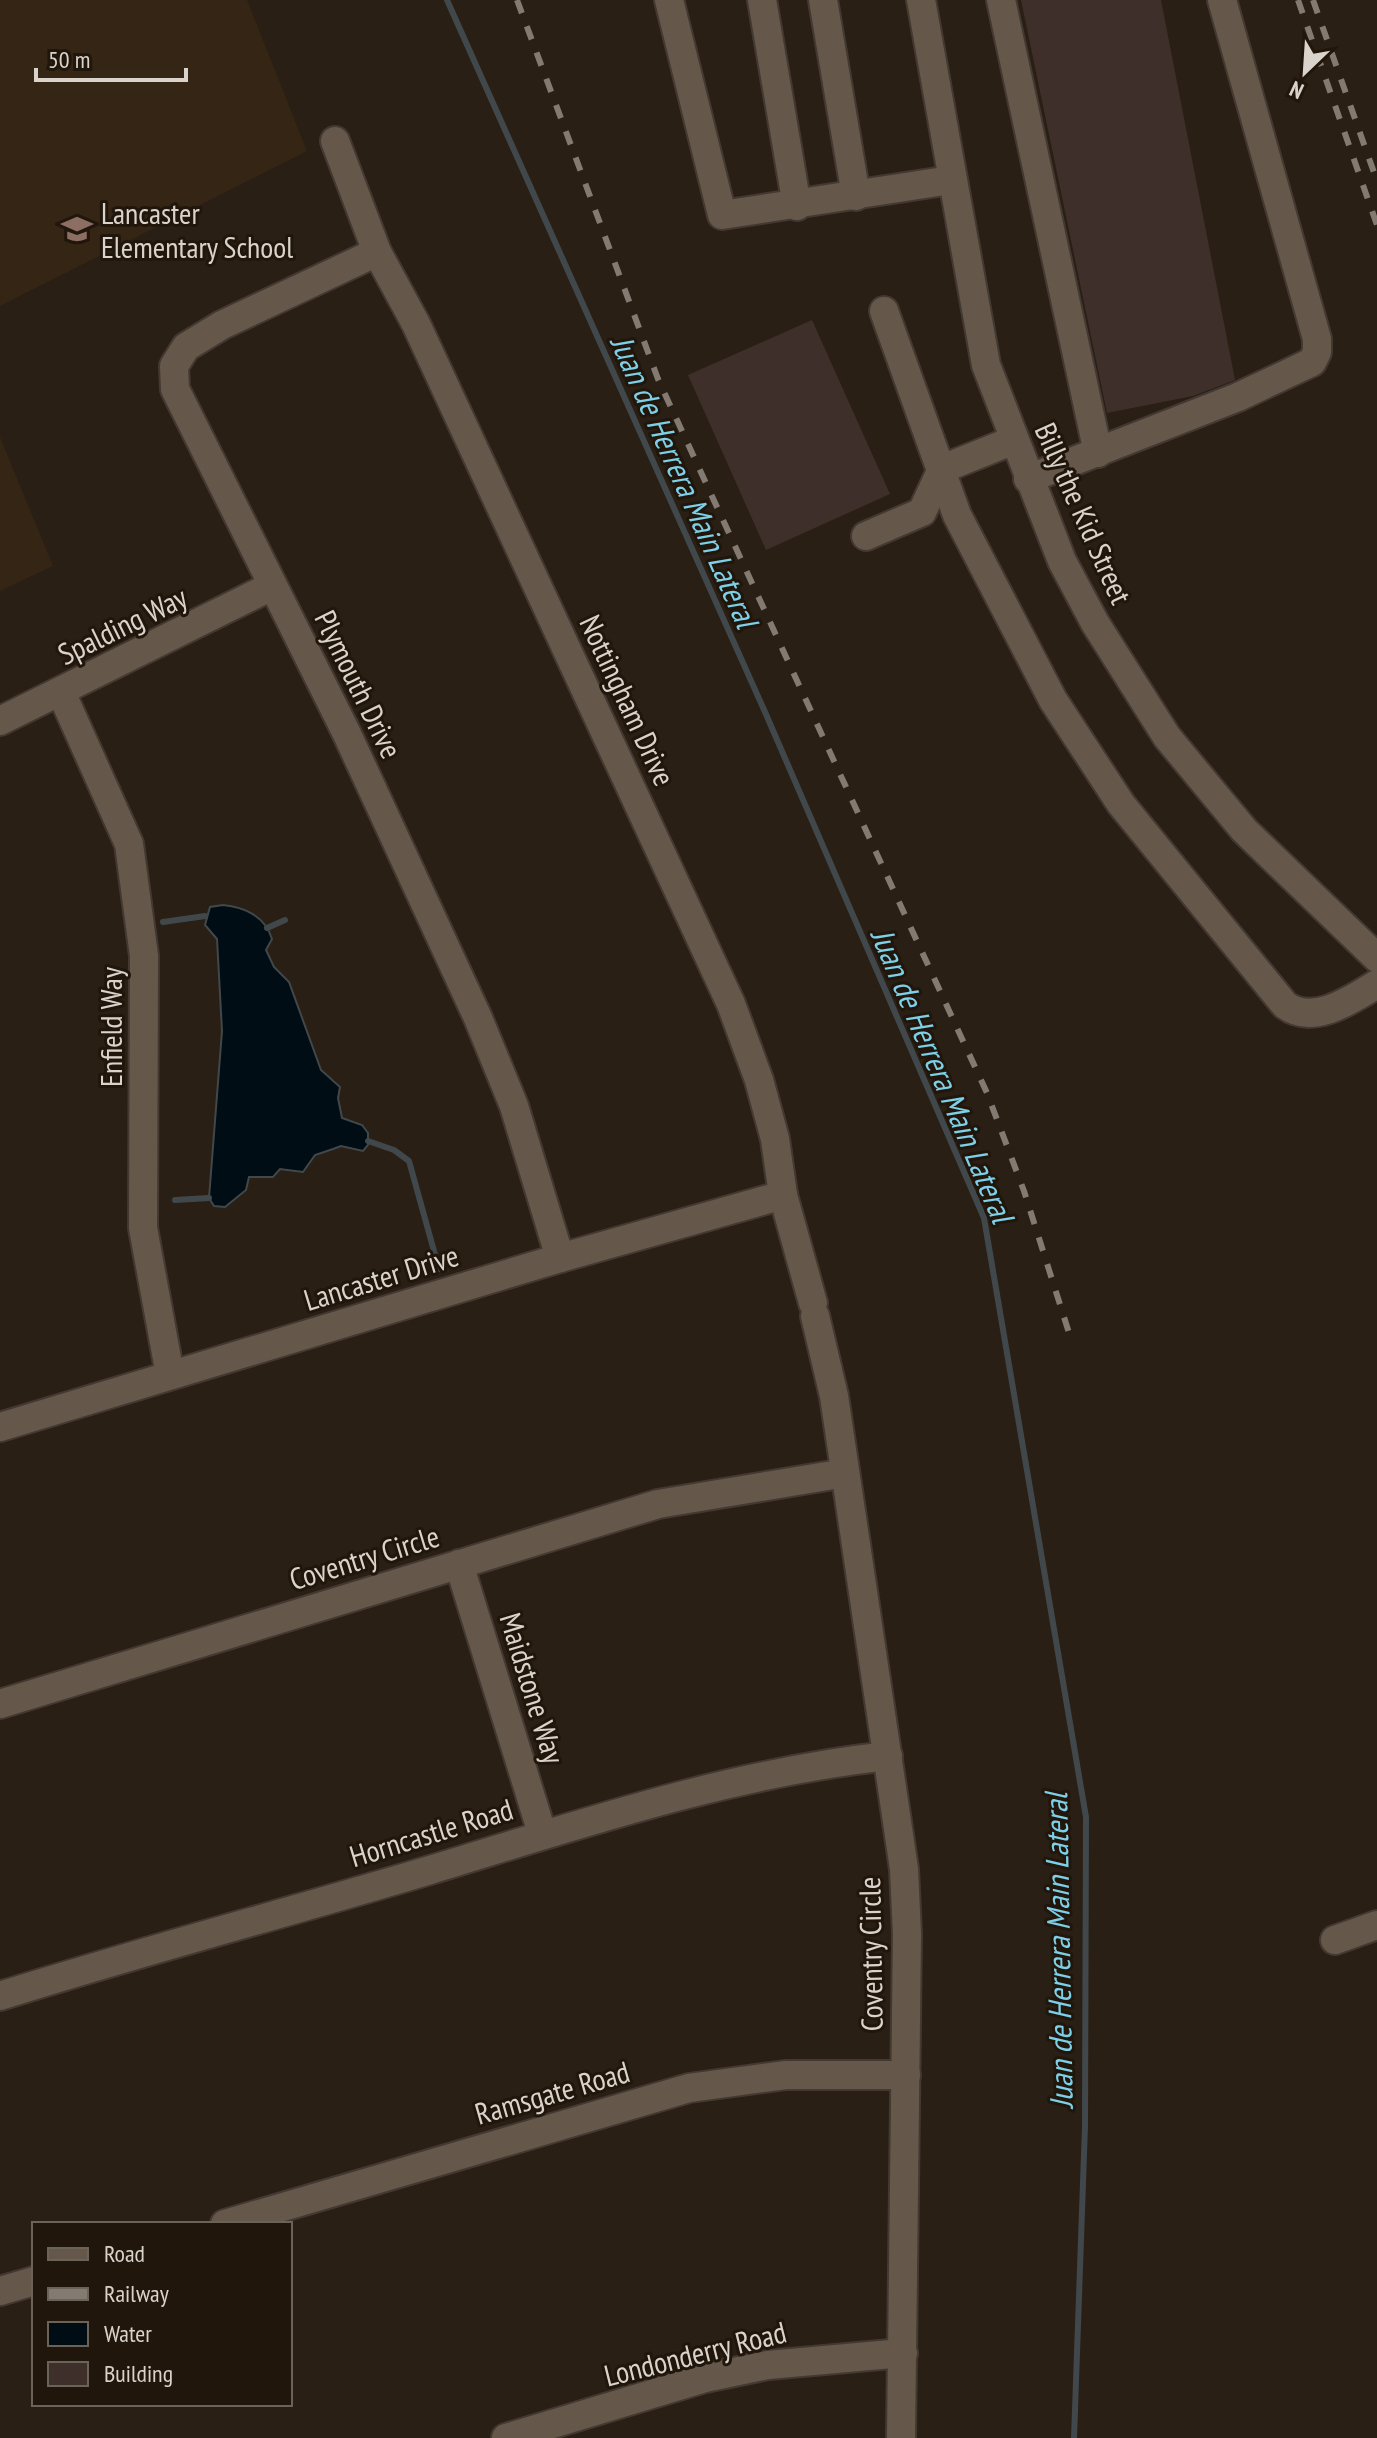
<svg xmlns="http://www.w3.org/2000/svg" width="1377" height="2438" font-family="'PT Sans Narrow',sans-serif">
<rect width="100%" height="100%" fill="#2a1f14"/>
<g fill="#342515">
<polygon points="0,0 247,0 307,151 0,306"/>
<polygon points="0,437 53,566 0,591"/>
</g>
<path fill="#000d14" stroke="#41484b" stroke-width="2" d="M223,905C244,907 265,916 272,939L266,950L274,967L289,982L321,1070L340,1087L338,1098L342,1118L362,1125L368,1133V1145L363,1151L341,1146L333,1149L315,1155L303,1172L280,1169L273,1177H249L246,1190L225,1207L214,1206L209,1198L222,1031L217,939L205,925L210,907Z"/>
<g fill="none" stroke-linecap="round" stroke-linejoin="round">
<g stroke="#41484b" stroke-width="6">
<polyline points="447,0 765,712 984,1218 1086,1817 1085,2126 1074,2438"/>
<polyline points="163,922 205,916"/>
<polyline points="267,928 285,920"/>
<polyline points="368,1141 394,1150 409,1161 439,1269"/>
<polyline points="175,1200 209,1198"/>
</g>
</g>
<g fill="#3f2f2a">
<polygon points="1021,0 1161,0 1235,380 1193,396 1107,413"/>
<polygon points="812,320 890,494 766,550 688,375"/>
</g>
<g fill="none" stroke-linecap="round" stroke-linejoin="round">
<defs>
<g id="minor">
<polyline points="669,0 722,215 951,180"/>
<polyline points="762,0 797,206"/>
<polyline points="823,0 856,196"/>
<polyline points="921,0 986,365 1062,561 1095,623 1167,737 1244,830 1377,958"/>
<polyline points="1001,0 1098,453"/>
<polyline points="335,141 377,252 416,324 731,1004 759,1080 775,1139 783,1195 813,1303"/>
<polyline points="377,252 222,325 186,347 174,366 175,389 346,732 478,1018 514,1106 560,1258"/>
<path d="M884,311L957,515L1053,700L1121,804L1285,1005C1313,1026 1351,1000 1377,984"/>
<polyline points="1028,479 1238,397 1312,362 1317,352 1317,339 1222,0"/>
<polyline points="866,536 922,512 942,469 1014,440"/>
<polyline points="61,692 129,844 144,956 143,1228 170,1375"/>
<polyline points="0,721 272,586"/>
<polyline points="815,1316 834,1396 904,1869 907,1934 901,2438"/>
<polyline points="0,1427 560,1258 783,1195"/>
<polyline points="459,1564 542,1833"/>
<polyline points="0,1704 658,1504 845,1473"/>
<polyline points="1335,1940 1377,1925"/>
<path d="M0,1996C142,1951 287,1913 430,1870C581,1824 731,1773 888,1756"/>
<polyline points="225,2224 689,2088 786,2075 906,2075"/>
<polyline points="0,2291 34,2281"/>
<polyline points="506,2438 705,2378 768,2365 903,2353"/>
</g>
</defs>
<use href="#minor" stroke="#433932" stroke-width="32"/>
<use href="#minor" stroke="#65584b" stroke-width="28"/>
<g stroke="#837a71" stroke-width="6" stroke-dasharray="14 14" stroke-linecap="butt">
<polyline points="517,0 658,379 987,1093 1024,1191 1070,1336"/>
<polyline points="1298,0 1377,225"/>
<polyline points="1313,0 1377,181"/>
</g>
</g>
<defs>
<symbol id="school-bare" viewBox="-9 -9 18 18"><path d="M0-5L7-2L0 1L-7-2ZM-4 1L0 2.5L4 1V4Q0 6-4 4Z" fill="#8d6e63" stroke="#21160b" stroke-width="2.5" paint-order="stroke"/></symbol>
</defs>
<g fill-rule="evenodd">
<use href="#school-bare" x="55" y="207" width="44" height="44"/>
</g>
<g text-anchor="middle" dominant-baseline="central" stroke-width="6" stroke-linejoin="round" paint-order="stroke">
<g font-size="30" fill="#dad3cb" stroke="#21160b" text-anchor="start">
<text x="101" y="212">Lancaster<tspan x="101" dy="34">Elementary School</tspan></text>
</g>
<g font-size="30" fill="#dad3cb" stroke="#21160b">
<text transform="translate(1084 513) rotate(66)">Billy the Kid Street</text>
<text transform="translate(122 625) rotate(-26)">Spalding Way</text>
<text transform="translate(359 684) rotate(64)">Plymouth Drive</text>
<text transform="translate(628 700) rotate(65)">Nottingham Drive</text>
<text transform="translate(110 1027) rotate(-90)">Enfield Way</text>
<text transform="translate(381 1277) rotate(-17)">Lancaster Drive</text>
<text transform="translate(364 1557) rotate(-17)">Coventry Circle</text>
<text transform="translate(533 1688) rotate(73)">Maidstone Way</text>
<text transform="translate(431 1832) rotate(-17)">Horncastle Road</text>
<text transform="translate(870 1954) rotate(-91)">Coventry Circle</text>
<text transform="translate(552 2092) rotate(-16)">Ramsgate Road</text>
<text transform="translate(695 2353) rotate(-14)">Londonderry Road</text>
</g>
<g font-size="32" font-style="italic" fill="#7ed0e8" stroke="#21160b">
<text transform="translate(685 481) rotate(66)">Juan de Herrera Main Lateral</text>
<text transform="translate(943 1075) rotate(67)">Juan de Herrera Main Lateral</text>
<text transform="translate(1058 1951) rotate(-91)">Juan de Herrera Main Lateral</text>
</g>
</g>
<rect x="32" y="2222" width="260" height="184" fill="#21160b" stroke="#6b6258" stroke-width="2"/>
<rect x="48" y="2248" width="40" height="12" fill="#65584b" stroke="#6b6258" stroke-width="2"/>
<text x="104" y="2262" font-size="24" fill="#dad3cb">Road</text>
<rect x="48" y="2288" width="40" height="12" fill="#837a71" stroke="#6b6258" stroke-width="2"/>
<text x="104" y="2302" font-size="24" fill="#dad3cb">Railway</text>
<rect x="48" y="2322" width="40" height="24" fill="#000d14" stroke="#6b6258" stroke-width="2"/>
<text x="104" y="2342" font-size="24" fill="#dad3cb">Water</text>
<rect x="48" y="2362" width="40" height="24" fill="#3f2f2a" stroke="#6b6258" stroke-width="2"/>
<text x="104" y="2382" font-size="24" fill="#dad3cb">Building</text>
<g transform="translate(1305 72) rotate(205)" stroke="#21160b" stroke-width="6" paint-order="stroke">
<path d="M0-6L14 30L0 20L-14 30Z" fill="#dad3cb"/>
<text y="-12" font-size="22" font-weight="bold" text-anchor="middle" fill="#dad3cb">N</text>
</g>
<path d="M36 68v12h150v-12" fill="none" stroke="#dad3cb" stroke-width="4"/>
<text x="48" y="68" font-size="24" fill="#dad3cb" stroke="#21160b" stroke-width="6" paint-order="stroke">50 m</text>
</svg>
